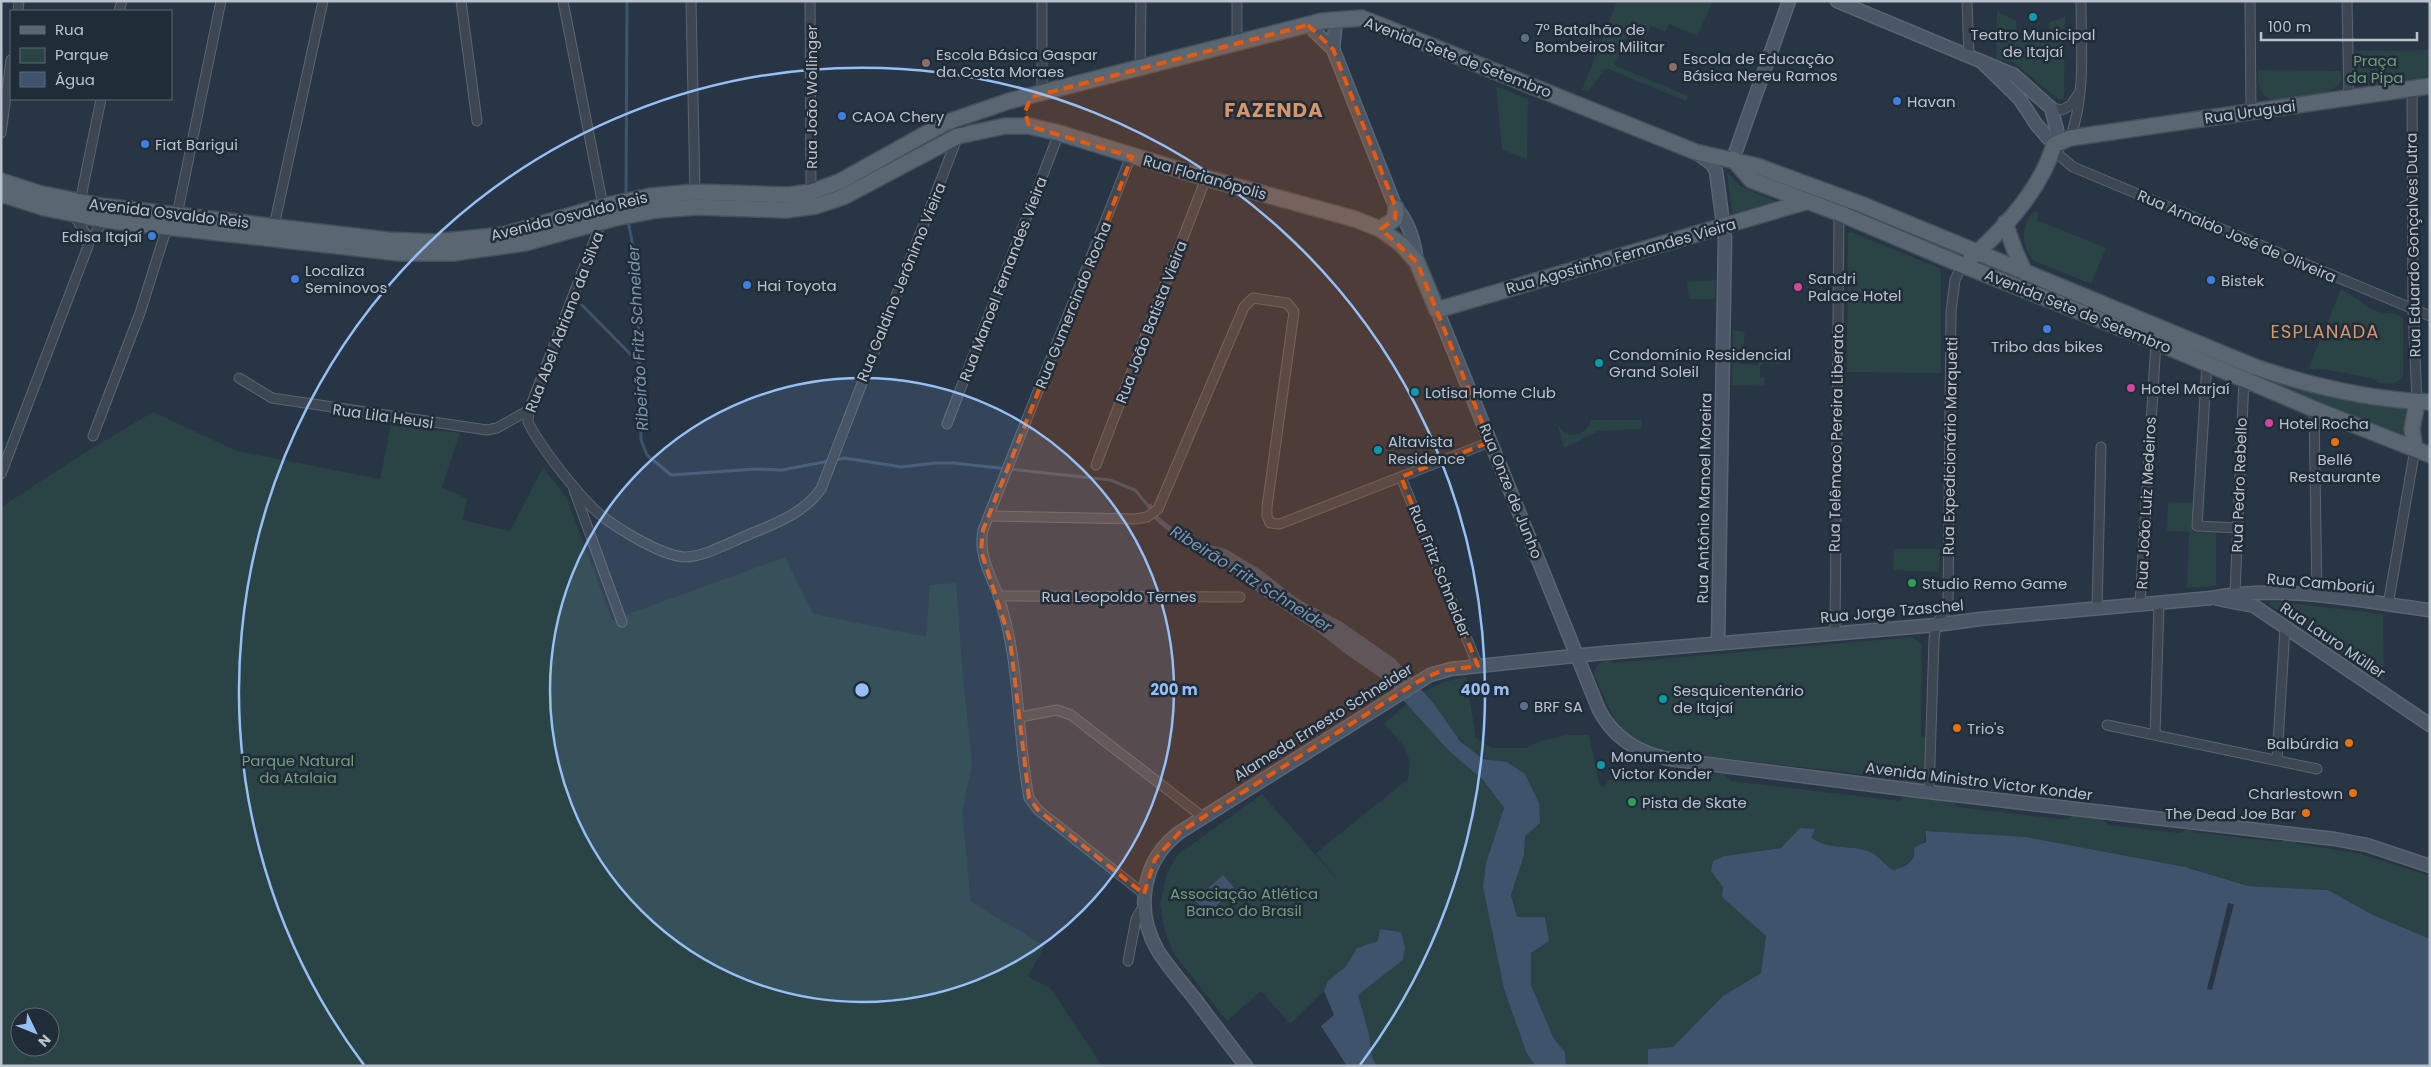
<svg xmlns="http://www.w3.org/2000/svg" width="2431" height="1067" font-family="Poppins,sans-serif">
<rect width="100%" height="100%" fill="#283544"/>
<g fill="#2a4345" fill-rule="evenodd">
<polygon points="1617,1 1713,1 1697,36 1669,24 1665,32 1651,26 1646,37 1629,30 1614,65 1688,96 1686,101 1606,68 1587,92 1582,90"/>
<polygon points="1997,11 2016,21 2017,39 2049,39 2049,22 2065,17 2064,99 2059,100 2013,62 1996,59"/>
<path d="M2430,50V74C2420,82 2379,89 2367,85C2362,83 2358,79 2356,74L2355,51Z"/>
<path d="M2258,70L2340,71C2353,95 2290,99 2277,101C2259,98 2258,86 2258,70Z"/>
<polygon points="1496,86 1528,99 1527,159 1502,150"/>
<polygon points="1727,172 1740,186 1775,201 1732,214"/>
<path d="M2034,211L2039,213L2037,220L2106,248L2091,284L2034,261C2020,246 2021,225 2034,211Z"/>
<polygon points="1851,232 1939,268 1941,275 1941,373 1847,372 1848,233"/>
<polygon points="1716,280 1715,299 1689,299 1687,282"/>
<path d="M2341,289C2356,297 2367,310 2384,313C2392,314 2396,312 2403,318V375L2401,379L2393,384L2379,383L2375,379L2323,369H2308Z"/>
<polygon points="1733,330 1745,332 1741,364 1759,365 1759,360 1776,360 1776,348 1782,348 1782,364 1764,363 1760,366 1760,378 1765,378 1764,386 1732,385"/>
<polygon points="2194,349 2299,389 2355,403 2402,407 2406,411 2403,435 2193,351"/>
<path d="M153,412L237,451L380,479L391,425L460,433L442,487L467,499L463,520L510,531L543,467L567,499L612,620L785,557L813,614L926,637L930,585L956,583L963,680L972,763L962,814L971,902L1045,946L1028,976L1051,989L1102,1066H1V507L84,453ZM20,1017H50V1047H20Z"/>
<path d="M1591,420H1642L1641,429L1598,431L1564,448L1557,423C1566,441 1586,437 1591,420Z"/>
<polygon points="2168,502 2194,503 2193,532 2216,533 2216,586 2187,588 2189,532 2167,531"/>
<polygon points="1894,549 1940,549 1939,572 1893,570"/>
<polygon points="2270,601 2383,614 2384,681 2269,604"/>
<path d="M1912,637L1922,644L1921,736L1925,737V776C1921,785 1915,784 1906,783L1903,779L1679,753L1676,756C1620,744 1615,722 1594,674C1595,665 1601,661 1610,660L1613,663Z"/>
<path d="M1466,677L1476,738L1492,748H1527L1537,742L1566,735H1589L1600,786L1605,787L1608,781L1615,778L1660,782L1666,768H1674L1678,772L1724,774L1731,781L1900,801L1905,795L1950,800L1958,807L2067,820L2072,814L2102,818L2108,825L2179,833L2190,828L2193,832L2281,842L2284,839L2294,841L2298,844L2357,853L2430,876V939L2373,915L2328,890L2248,886L2193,869L2026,838L1927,831C1924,849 1911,865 1893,870C1883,864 1879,855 1868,851C1850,845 1825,850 1811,837L1815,829L1801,828L1781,848L1725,856L1713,861L1711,871L1723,887V897L1766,936L1761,973L1723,996L1673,1047L1648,1049V1066H1566L1565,1052L1554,1039L1531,985V953L1546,918L1517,917L1511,895L1524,855L1525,836L1508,762C1465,762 1447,720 1424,692L1443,682Z"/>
<path d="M1407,704L1448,750L1484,781L1504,808L1486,863L1483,887L1504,989L1527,1054L1536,1066H1377L1372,1057L1369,1034L1358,995L1403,960L1401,932L1380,929L1379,941L1357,948L1346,966L1328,981L1324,991L1290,1024L1261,991L1227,1021L1174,954L1165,932L1160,904L1167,873L1178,854L1262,794L1343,886L1316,853L1408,779C1414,752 1401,742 1383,724Z"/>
</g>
<g fill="#3f546c">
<polygon points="1151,503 1158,516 1186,539 1226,549 1258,568 1298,599 1342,622 1395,659 1434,704 1460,741 1483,759 1507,762 1525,774 1539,803 1540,823 1525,836 1524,855 1511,895 1517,917 1545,917 1549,941 1531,953 1531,985 1554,1039 1565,1052 1566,1066 1536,1066 1527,1054 1504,989 1483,887 1486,863 1504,808 1484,781 1448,750 1388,683 1343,652 1319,633 1260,594 1222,563 1184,544 1155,520 1147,507"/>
<path d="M1800,828L1815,829L1811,837C1825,850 1850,845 1868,851C1879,855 1883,864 1893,870C1904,867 1917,862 1914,848L1926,842V831L2026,837L2185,867L2248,886L2328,890L2373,915L2430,939V1066H1648V1049L1673,1047L1723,996L1761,973L1766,936L1722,897L1723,887L1711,871L1713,861L1725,856L1781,848Z"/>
<polygon points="1223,875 1235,889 1207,914 1195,900"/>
<polygon points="1380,929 1401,932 1405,947 1403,960 1358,995 1369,1034 1372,1057 1377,1066 1347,1066 1321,1026 1334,1015 1324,991 1328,981 1346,966 1357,948 1378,941"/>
</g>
<polygon fill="#283544" points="2228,903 2234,904 2212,990 2207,989"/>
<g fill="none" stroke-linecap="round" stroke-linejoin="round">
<g stroke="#3f546c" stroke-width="3">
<polyline points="626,196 627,1"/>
<polyline points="628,220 634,252 639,335 641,440 647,455 671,475 756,469 782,470 845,458 901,467 936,463 953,463 1110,480 1135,490 1150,508"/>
<polyline points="582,305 639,363"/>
</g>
<defs>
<g id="street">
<polyline points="461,1 477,121"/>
<polyline points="563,1 603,206"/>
<polyline points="691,1 695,192"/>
<polyline points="810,1 811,192"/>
<polyline points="1967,1 1969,57"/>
<polyline points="2250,1 2251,112"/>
<polyline points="2347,1 2349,98"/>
<polyline points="18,11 19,1"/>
<polyline points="119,11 122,1"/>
<polyline points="1237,43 1237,1"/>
<polyline points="1140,68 1141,1"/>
<polyline points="2412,89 2413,309 2417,402"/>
<polyline points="1042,94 1042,1"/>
<polyline points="2051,108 2062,110 2071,105 2079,93"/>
<polyline points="1,133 11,60"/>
<path d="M2070,138C2086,95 2081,47 2081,1"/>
<polyline points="2054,145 2060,156 2073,167 2430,316"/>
<path d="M1131,156L983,530C978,555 990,573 998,595C1021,660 1016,731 1029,798L1038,810L1144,894"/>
<polyline points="80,202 101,99"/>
<polyline points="74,215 90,241"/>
<polyline points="177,215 221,1"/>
<path d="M601,223L529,410L528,422C539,445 571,485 589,504C606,523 659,555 684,557C705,557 730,542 748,535C776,523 803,514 821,489L958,136L964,118"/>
<polyline points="274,226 323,1"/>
<polyline points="2207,363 2197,526 2237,528"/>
<polyline points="239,378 272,398 487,430 497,428 529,410"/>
<polyline points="2314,409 2317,595"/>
<polyline points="947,424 1059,133"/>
<polyline points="93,436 140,313 167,227"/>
<polyline points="1096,465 1206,178"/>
<polyline points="1,474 90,241 104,220"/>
<polyline points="1401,477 1478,666"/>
<polyline points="574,490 622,622"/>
<polyline points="989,516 1135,519 1147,517 1158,509 1244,307 1253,298 1287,303 1294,312 1267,507 1267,516 1270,523 1280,524 1490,442"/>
<polyline points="2235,593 2244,378"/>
<polyline points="998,596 1240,597"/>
<polyline points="2140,604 2156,342"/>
<polyline points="2388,605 2415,449"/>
<polyline points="2097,609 2101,447"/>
<polyline points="1835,632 1839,213"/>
<polyline points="1020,717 1057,710 1071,715 1203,817"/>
<polyline points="2107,725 2317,769"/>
<polyline points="2155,735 2159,603"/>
<polyline points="2277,760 2285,627"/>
<polyline points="1929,792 1934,640 1936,625 1948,606 1951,311 1955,280 1962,265"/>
<polyline points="1128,961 1136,919 1144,905"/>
</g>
<g id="secondary">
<polyline points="1837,1 2014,75 2051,108 2057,130 2058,136 2054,145 2036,124 2019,98 1983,63"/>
<path d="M1308,25L1333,49L1396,208C1410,224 1414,241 1417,262"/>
<polyline points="1333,49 1336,19"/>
<polyline points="1698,154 1712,164 1716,171 1725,238 1718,643"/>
<polyline points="1733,159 1789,1"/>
<path d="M1437,310L1599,710C1614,738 1637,753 1669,759L1912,790L2335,839L2367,845L2430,866"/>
<polyline points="2218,599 2254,606 2430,725"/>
<path d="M1246,1066C1229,1044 1212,1022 1195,999C1183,984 1169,968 1158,951C1134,910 1142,860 1180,832L1430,675L1451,669L1593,654L1936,625L1980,619L2211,598C2282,584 2358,601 2430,610"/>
</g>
<g id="primary">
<polyline points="1733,159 1751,180 1839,213 1962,265 2156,342 2314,409 2430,455"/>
<path d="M1,181L38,193L101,206L387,240L434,242L503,235L603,206L651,196L695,192L789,195L811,192L839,182L945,123L1009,101L1322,21L1362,18L1696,152L1757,166L1863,205L2255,367C2311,386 2370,400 2430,402"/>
<polyline points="1,194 45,208 104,220 400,253 453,253 525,243 615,218 658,210 696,207 786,210 816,206 843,197 958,136 1005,126 1029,126 1059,133 1206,178 1355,219 1380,229 1401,244 1417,262 1437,310 1805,202"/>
<polyline points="2005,223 2015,251 2025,273"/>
<polyline points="1380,229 1395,219 1396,208"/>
<path d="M1971,258C2005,228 2041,189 2054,145L2070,138L2090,135L2430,86"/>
<polyline points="2415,449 2412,429 2417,402"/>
</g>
</defs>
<use href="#street" stroke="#5b6571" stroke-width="11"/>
<use href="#secondary" stroke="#5b6571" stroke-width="15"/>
<use href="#primary" stroke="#46505d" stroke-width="18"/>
<use href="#street" stroke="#3d4753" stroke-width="9"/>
<use href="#secondary" stroke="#4b5666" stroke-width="12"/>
<use href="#primary" stroke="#5b6673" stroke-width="15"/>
</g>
<path fill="#e8590c" fill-opacity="0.2" stroke="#e8590c" stroke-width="4" stroke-dasharray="10 6" stroke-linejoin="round" d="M1308,25L1333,49L1396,208L1395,219L1381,229L1417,262L1490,442L1401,477L1478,666L1441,671L1419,681L1180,832L1155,859L1144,894L1038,810L1029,798L1010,640L981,551L983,530L1132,157L1029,126L1025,112L1031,97Z"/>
<circle cx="862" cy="690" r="312" fill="#96bff6" fill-opacity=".12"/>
<g fill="none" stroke="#96bff6" stroke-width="2.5">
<circle cx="862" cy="690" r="312"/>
<path d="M364 1065A623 623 0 1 1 1360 1065"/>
</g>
<g fill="#0f9aa8" stroke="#212c39" stroke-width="2">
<circle cx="2033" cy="17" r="5"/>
<circle cx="1599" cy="363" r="5"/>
<circle cx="1415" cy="392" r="5"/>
<circle cx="1378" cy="450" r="5"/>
<circle cx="1663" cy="699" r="5"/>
<circle cx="1601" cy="765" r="5"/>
</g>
<g fill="#5c6f8a" stroke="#212c39" stroke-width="2">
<circle cx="1525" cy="38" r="5"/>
<circle cx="1524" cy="706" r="5"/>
</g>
<g fill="#8d6e63" stroke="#212c39" stroke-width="2">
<circle cx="926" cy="63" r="5"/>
<circle cx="1673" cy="67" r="5"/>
</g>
<g fill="#3f7fe0" stroke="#212c39" stroke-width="2">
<circle cx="1897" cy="101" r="5"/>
<circle cx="842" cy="116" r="5"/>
<circle cx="145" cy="144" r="5"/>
<circle cx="152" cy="236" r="5"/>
<circle cx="295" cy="279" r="5"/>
<circle cx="2211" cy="280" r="5"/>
<circle cx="747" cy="285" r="5"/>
<circle cx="2047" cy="329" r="5"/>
</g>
<g fill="#d1479c" stroke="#212c39" stroke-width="2">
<circle cx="1798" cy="287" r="5"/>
<circle cx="2131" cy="388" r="5"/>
<circle cx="2269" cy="423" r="5"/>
</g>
<g fill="#e8710a" stroke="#212c39" stroke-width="2">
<circle cx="2335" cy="442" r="5"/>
<circle cx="1957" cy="728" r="5"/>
<circle cx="2349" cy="743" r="5"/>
<circle cx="2353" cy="793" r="5"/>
<circle cx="2306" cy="813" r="5"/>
</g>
<g fill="#2e9e5b" stroke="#212c39" stroke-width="2">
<circle cx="1912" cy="583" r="5"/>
<circle cx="1632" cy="802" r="5"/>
</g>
<g text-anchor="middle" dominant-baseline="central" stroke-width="5" stroke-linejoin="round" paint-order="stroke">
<g font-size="15" fill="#bac2cd" stroke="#212c39" text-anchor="start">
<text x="1535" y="29">7º Batalhão de<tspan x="1535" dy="17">Bombeiros Militar</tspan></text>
<text x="2033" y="34" text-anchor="middle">Teatro Municipal<tspan x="2033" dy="17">de Itajaí</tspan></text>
<text x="936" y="54">Escola Básica Gaspar<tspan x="936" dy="17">da Costa Moraes</tspan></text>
<text x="1683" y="58">Escola de Educação<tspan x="1683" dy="17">Básica Nereu Ramos</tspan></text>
<text x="1907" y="101">Havan</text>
<text x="852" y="116">CAOA Chery</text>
<text x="155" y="144">Fiat Barigui</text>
<text x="142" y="236" text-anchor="end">Edisa Itajaí</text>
<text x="305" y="270">Localiza<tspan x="305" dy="17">Seminovos</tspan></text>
<text x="1808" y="278">Sandri<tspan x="1808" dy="17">Palace Hotel</tspan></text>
<text x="2221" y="280">Bistek</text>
<text x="757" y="285">Hai Toyota</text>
<text x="2047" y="346" text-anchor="middle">Tribo das bikes</text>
<text x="1609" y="354">Condomínio Residencial<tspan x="1609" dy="17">Grand Soleil</tspan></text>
<text x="2141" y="388">Hotel Marjaí</text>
<text x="1425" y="392">Lotisa Home Club</text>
<text x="2279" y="423">Hotel Rocha</text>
<text x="1388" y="441">Altavista<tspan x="1388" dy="17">Residence</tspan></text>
<text x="2335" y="459" text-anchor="middle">Bellé<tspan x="2335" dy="17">Restaurante</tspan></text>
<text x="1922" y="583">Studio Remo Game</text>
<text x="1673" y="690">Sesquicentenário<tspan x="1673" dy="17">de Itajaí</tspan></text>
<text x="1534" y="706">BRF SA</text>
<text x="1967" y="728">Trio's</text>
<text x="2339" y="743" text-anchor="end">Balbúrdia</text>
<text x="1611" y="756">Monumento<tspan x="1611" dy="17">Victor Konder</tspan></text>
<text x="2343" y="793" text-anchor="end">Charlestown</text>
<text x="1642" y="802">Pista de Skate</text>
<text x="2296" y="813" text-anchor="end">The Dead Joe Bar</text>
</g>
<g font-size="15" fill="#bac2cd" stroke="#212c39">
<text transform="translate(1458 57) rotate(21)">Avenida Sete de Setembro</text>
<text transform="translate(811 97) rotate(-90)">Rua João Wollinger</text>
<text transform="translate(2250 112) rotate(-8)">Rua Uruguai</text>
<text transform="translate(1205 177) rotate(16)">Rua Florianópolis</text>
<text transform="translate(169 213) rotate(7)">Avenida Osvaldo Reis</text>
<text transform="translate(569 216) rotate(-14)">Avenida Osvaldo Reis</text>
<text transform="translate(2237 236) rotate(23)">Rua Arnaldo José de Oliveira</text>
<text transform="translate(2413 245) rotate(-91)">Rua Eduardo Gonçalves Dutra</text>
<text transform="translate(1621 256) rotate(-16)">Rua Agostinho Fernandes Vieira</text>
<text transform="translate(1003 279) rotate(-69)">Rua Manoel Fernandes Vieira</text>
<text transform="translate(901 282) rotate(-68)">Rua Galdino Jerônimo Vieira</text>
<text transform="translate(1073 305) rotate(-68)">Rua Gumercindo Rocha</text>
<text transform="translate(2078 311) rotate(22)">Avenida Sete de Setembro</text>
<text transform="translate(564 322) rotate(-69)">Rua Abel Adriano da Silva</text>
<text transform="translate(1151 322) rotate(-69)">Rua João Batista Vieira</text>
<text transform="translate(383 416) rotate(8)">Rua Lila Heusi</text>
<text transform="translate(1836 438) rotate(-89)">Rua Telêmaco Pereira Liberato</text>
<text transform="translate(1950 446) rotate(-89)">Rua Expedicionário Marquetti</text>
<text transform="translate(2239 485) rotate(-88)">Rua Pedro Rebello</text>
<text transform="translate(1511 491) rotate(68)">Rua Onze de Junho</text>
<text transform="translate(1704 498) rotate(-89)">Rua Antônio Manoel Moreira</text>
<text transform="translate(2146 503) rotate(-87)">Rua João Luiz Medeiros</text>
<text transform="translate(1440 571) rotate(68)">Rua Fritz Schneider</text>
<text transform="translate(2321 583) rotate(5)">Rua Camboriú</text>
<text x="1119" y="596">Rua Leopoldo Ternes</text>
<text transform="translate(1892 611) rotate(-5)">Rua Jorge Tzaschel</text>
<text transform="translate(2333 640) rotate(34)">Rua Lauro Müller</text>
<text transform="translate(1323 722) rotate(-32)">Alameda Ernesto Schneider</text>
<text transform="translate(1979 781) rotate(7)">Avenida Ministro Victor Konder</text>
</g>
<g font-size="15" fill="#729d7a" stroke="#212c39">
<text x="2375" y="60">Praça<tspan x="2375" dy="17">da Pipa</tspan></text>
<text x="298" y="760">Parque Natural<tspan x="298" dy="17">da Atalaia</tspan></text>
<text x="1244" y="893">Associação Atlética<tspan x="1244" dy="17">Banco do Brasil</tspan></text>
</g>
<g font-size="16" font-style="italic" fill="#7c94ae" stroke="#212c39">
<text transform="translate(638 338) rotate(-93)">Ribeirão Fritz Schneider</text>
<text transform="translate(1251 579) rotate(32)">Ribeirão Fritz Schneider</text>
</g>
<g font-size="18" letter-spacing="1" fill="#d5966e" stroke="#212c39">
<text x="2325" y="331">ESPLANADA</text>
</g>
<g font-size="20" font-weight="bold" letter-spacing="1" fill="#d5966e" stroke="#212c39">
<text x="1274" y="110">FAZENDA</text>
</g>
</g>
<circle cx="862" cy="690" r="8" fill="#96bff6" stroke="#212c39" stroke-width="2.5"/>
<g font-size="15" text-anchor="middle" font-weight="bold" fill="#96bff6" stroke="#212c39" stroke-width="5" stroke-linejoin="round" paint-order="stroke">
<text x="1174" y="695">200 m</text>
<text x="1485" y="695">400 m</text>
</g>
<rect width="2431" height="1067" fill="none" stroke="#bac2cd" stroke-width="5"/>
<rect x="10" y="10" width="162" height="90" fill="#212c39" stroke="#5e6874"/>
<rect x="20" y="26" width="25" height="8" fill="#5b6673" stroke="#5e6874"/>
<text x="55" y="35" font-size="15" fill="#bac2cd">Rua</text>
<rect x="20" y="48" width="25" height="15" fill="#2a4345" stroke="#5e6874"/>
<text x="55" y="60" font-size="15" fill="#bac2cd">Parque</text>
<rect x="20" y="72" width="25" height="15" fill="#3f546c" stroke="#5e6874"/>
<text x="55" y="85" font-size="15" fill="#bac2cd">Água</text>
<g transform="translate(35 1032) rotate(133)"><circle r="24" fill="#212c39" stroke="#5e6874"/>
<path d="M0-4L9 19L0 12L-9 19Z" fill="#96bff6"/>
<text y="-8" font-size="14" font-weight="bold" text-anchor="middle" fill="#bac2cd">N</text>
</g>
<path d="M2261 32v8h156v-8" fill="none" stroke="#bac2cd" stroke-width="2.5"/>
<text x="2268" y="32" font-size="15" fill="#bac2cd" stroke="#212c39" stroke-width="4" paint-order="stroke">100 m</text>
</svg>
